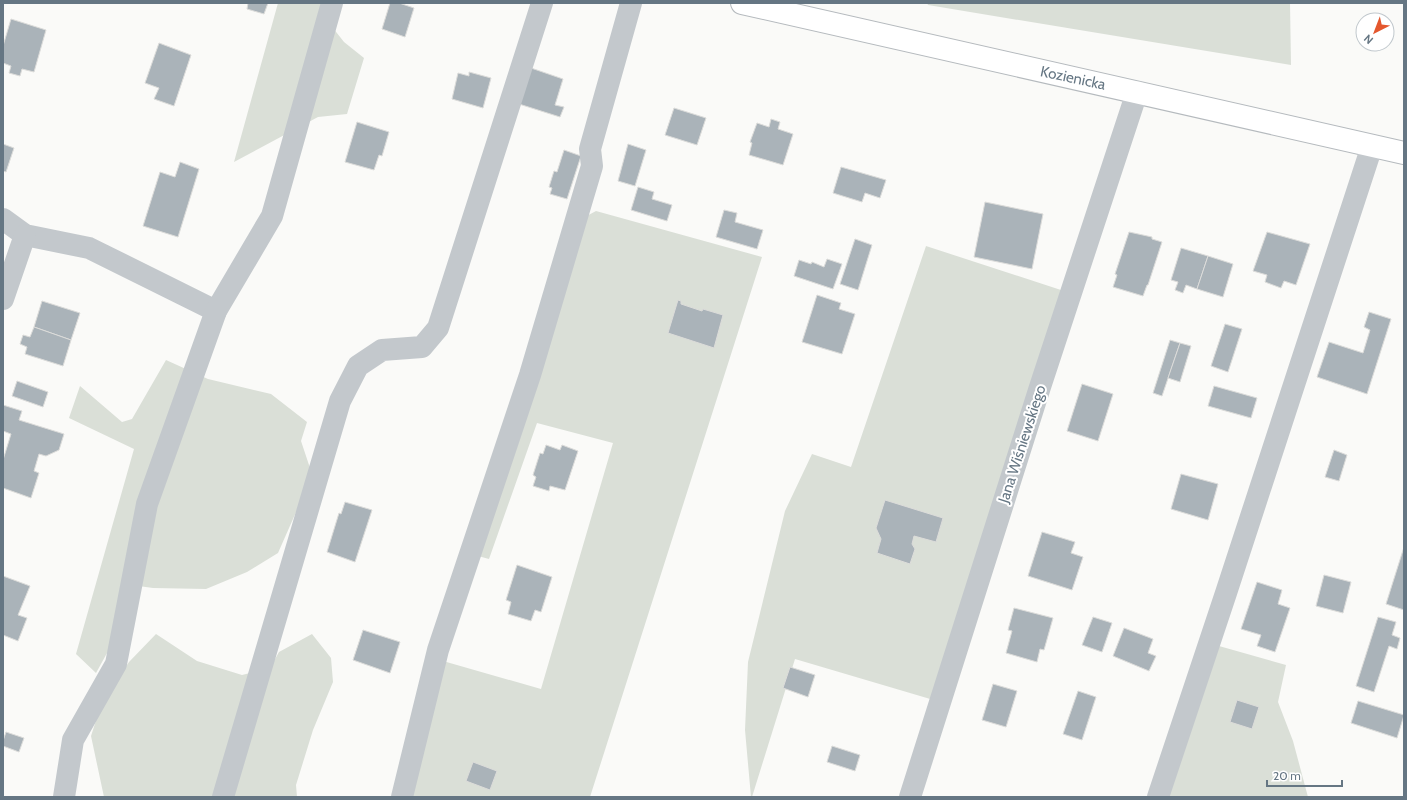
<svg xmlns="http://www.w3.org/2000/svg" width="1407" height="800" font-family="Cabin,sans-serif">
<rect width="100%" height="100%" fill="#fafaf8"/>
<g fill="#dadfd7">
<polygon points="278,3 323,3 322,14 344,42 364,58 347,114 318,117 234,162"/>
<polygon points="927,3 1290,3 1291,65 928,5"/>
<polygon points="596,211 762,257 590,797 409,797 443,661 541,689 613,443 537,423 489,559 478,556 583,218"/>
<polygon points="926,246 1064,291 937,701 795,659 752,797 751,797 745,730 748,662 785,511 812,454 851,467"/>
<polygon points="166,360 208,379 271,394 307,422 301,441 310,468 304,494 278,553 247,572 206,589 153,588 124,584 112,644 96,673 76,654 134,449 69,418 80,386 122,422 132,419"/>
<polygon points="156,634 197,661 242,675 270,668 279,652 312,634 331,658 333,682 313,730 296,785 297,797 104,797 91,736 102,702 129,662"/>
<polygon points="1219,646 1286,665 1278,702 1293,741 1308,797 1167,797"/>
</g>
<g fill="#aab3b9" stroke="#dcdcda">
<polygon points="247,3 268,3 264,14 247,9 248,3"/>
<polygon points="390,3 399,3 414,8 405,37 382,29"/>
<polygon points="11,19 46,30 34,72 22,69 20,76 9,73 11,66 3,63 3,46"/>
<polygon points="159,43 191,55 174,106 154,99 159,88 145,83"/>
<polygon points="531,68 563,79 555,105 564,107 560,117 519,104"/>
<polygon points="469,72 491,78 483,108 452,99 458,73 469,76"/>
<polygon points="674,108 706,118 697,145 665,135"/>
<polygon points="771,119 780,122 778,129 793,134 783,165 749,155 752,143 750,142 757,123 769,127"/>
<polygon points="357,122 389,132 382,156 379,155 374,170 345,162"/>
<polygon points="3,144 14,148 6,172 3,171"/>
<polygon points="628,144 646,150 635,186 618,181"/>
<polygon points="564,150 581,156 567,199 550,194 552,188 549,187 554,171 557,172"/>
<polygon points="180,162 199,169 178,237 143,226 160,172 175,177"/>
<polygon points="841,167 886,180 880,198 865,193 862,202 833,193"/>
<polygon points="638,187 654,192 652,199 672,205 667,221 631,210"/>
<polygon points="985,202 1043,214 1032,269 974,257"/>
<polygon points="724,210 737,213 735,222 763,230 757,249 716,237"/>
<polygon points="1129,232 1152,237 1152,239 1162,242 1148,285 1147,285 1143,296 1113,287 1117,275 1115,274"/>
<polygon points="1267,232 1310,244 1296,285 1284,281 1281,288 1265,282 1267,275 1253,271"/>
<polygon points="855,239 872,245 858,290 840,284"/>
<polygon points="1181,248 1208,256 1197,289 1186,285 1183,293 1175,290 1178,282 1171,280"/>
<polygon points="1208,256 1233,264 1223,297 1197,289"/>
<polygon points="827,259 842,264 833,289 794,276 799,260 811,264 812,262 824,267"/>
<polygon points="817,295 841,303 839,309 855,314 842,354 802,342"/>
<polygon points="678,300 681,301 681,304 702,311 703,309 723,315 714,348 668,333"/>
<polygon points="42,301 80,313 71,340 34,327"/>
<polygon points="1369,312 1391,319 1367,394 1317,377 1329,342 1363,353 1370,330 1364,327"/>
<polygon points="1225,324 1242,329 1228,372 1211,366"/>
<polygon points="34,327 71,340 63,366 25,354 27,347 20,344 23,335 30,337"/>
<polygon points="1170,340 1180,343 1162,396 1153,393"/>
<polygon points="1180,343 1191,346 1180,382 1168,378"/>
<polygon points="17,381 48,392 43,407 12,396"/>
<polygon points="1082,384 1113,394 1098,441 1067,431"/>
<polygon points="1214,386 1257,398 1251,418 1208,406"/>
<polygon points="3,405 22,411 19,420 64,434 59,450 46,456 39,454 34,471 39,473 31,498 3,488 3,460 11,434 3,431"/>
<polygon points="546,445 560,450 562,445 578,451 565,490 550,486 549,491 533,486 536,477 533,475 540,453 543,454"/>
<polygon points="1334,450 1347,455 1339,481 1325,477"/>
<polygon points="1181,474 1218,484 1208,520 1171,509"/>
<polygon points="885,500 943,518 936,542 914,536 912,544 915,549 910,564 877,553 881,539 876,528"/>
<polygon points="345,502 372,510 355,562 327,552 339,513 341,514"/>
<polygon points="1042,532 1075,542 1071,553 1083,557 1072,590 1028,576"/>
<polygon points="1404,547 1404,610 1386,604"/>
<polygon points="517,565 552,577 541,612 535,610 531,621 508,614 511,602 506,600"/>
<polygon points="1324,575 1351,582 1343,613 1316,606"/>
<polygon points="3,576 30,586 18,615 27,618 18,641 3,635"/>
<polygon points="1257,582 1282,590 1278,604 1290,608 1275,652 1257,646 1261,635 1241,629"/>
<polygon points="1014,608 1053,618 1044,650 1040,649 1037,662 1006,653 1012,631 1008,630"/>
<polygon points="1093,617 1112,623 1102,652 1082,645"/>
<polygon points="1378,617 1396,622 1392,635 1400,638 1397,649 1389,646 1374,692 1356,686"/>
<polygon points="1124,628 1153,639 1148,653 1156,656 1149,671 1113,656"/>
<polygon points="363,630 400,642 390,673 353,660"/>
<polygon points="790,667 815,675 808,697 783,688"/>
<polygon points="993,684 1017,691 1006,727 982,720"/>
<polygon points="1078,691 1096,697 1082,740 1063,734"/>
<polygon points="1237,700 1259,707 1252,729 1230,722"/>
<polygon points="1358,701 1404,715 1397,738 1351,723"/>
<polygon points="6,732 24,738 19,752 3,746 3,741"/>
<polygon points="832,746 860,755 855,771 827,762"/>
<polygon points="473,762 497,771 490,790 466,781"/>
</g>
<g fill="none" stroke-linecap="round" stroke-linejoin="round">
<defs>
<polyline id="major" points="742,3 1404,153"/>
</defs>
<use href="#major" stroke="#b5babe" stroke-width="24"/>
<g stroke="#c3c8cc" stroke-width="22">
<polyline points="3,219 25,235 89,248 216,311"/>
<polyline points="3,299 25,235"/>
<polyline points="64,797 73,740 116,664 147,504 216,311 272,216 332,3"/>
<polyline points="223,797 340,401 358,366 382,350 422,347 438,328 542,3"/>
<polyline points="402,797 438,650 530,375 592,166 590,149 631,3"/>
<polyline points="910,797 1040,387 1137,92"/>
<polyline points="1158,797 1226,593 1372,146"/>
</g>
<use href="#major" stroke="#fff" stroke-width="22"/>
</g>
<g text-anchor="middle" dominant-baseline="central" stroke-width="4" stroke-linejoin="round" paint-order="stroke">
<g font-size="15" fill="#657683" stroke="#fff">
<text transform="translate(1073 78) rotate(12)">Kozienicka</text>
<text transform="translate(1022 444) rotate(-72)">Jana Wiśniewskiego</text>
</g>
</g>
<rect width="1407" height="800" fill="none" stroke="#657683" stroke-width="8"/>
<g transform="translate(1375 32) rotate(222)"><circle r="19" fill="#ffffff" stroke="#c1c8cd"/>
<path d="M0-3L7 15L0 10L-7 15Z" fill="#e4572e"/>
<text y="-6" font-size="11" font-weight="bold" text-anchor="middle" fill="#657683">N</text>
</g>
<path d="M1267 780v6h75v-6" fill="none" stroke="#657683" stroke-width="2"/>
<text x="1273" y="780" font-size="12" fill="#657683" stroke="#ffffff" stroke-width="3" paint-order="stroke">20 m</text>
</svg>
